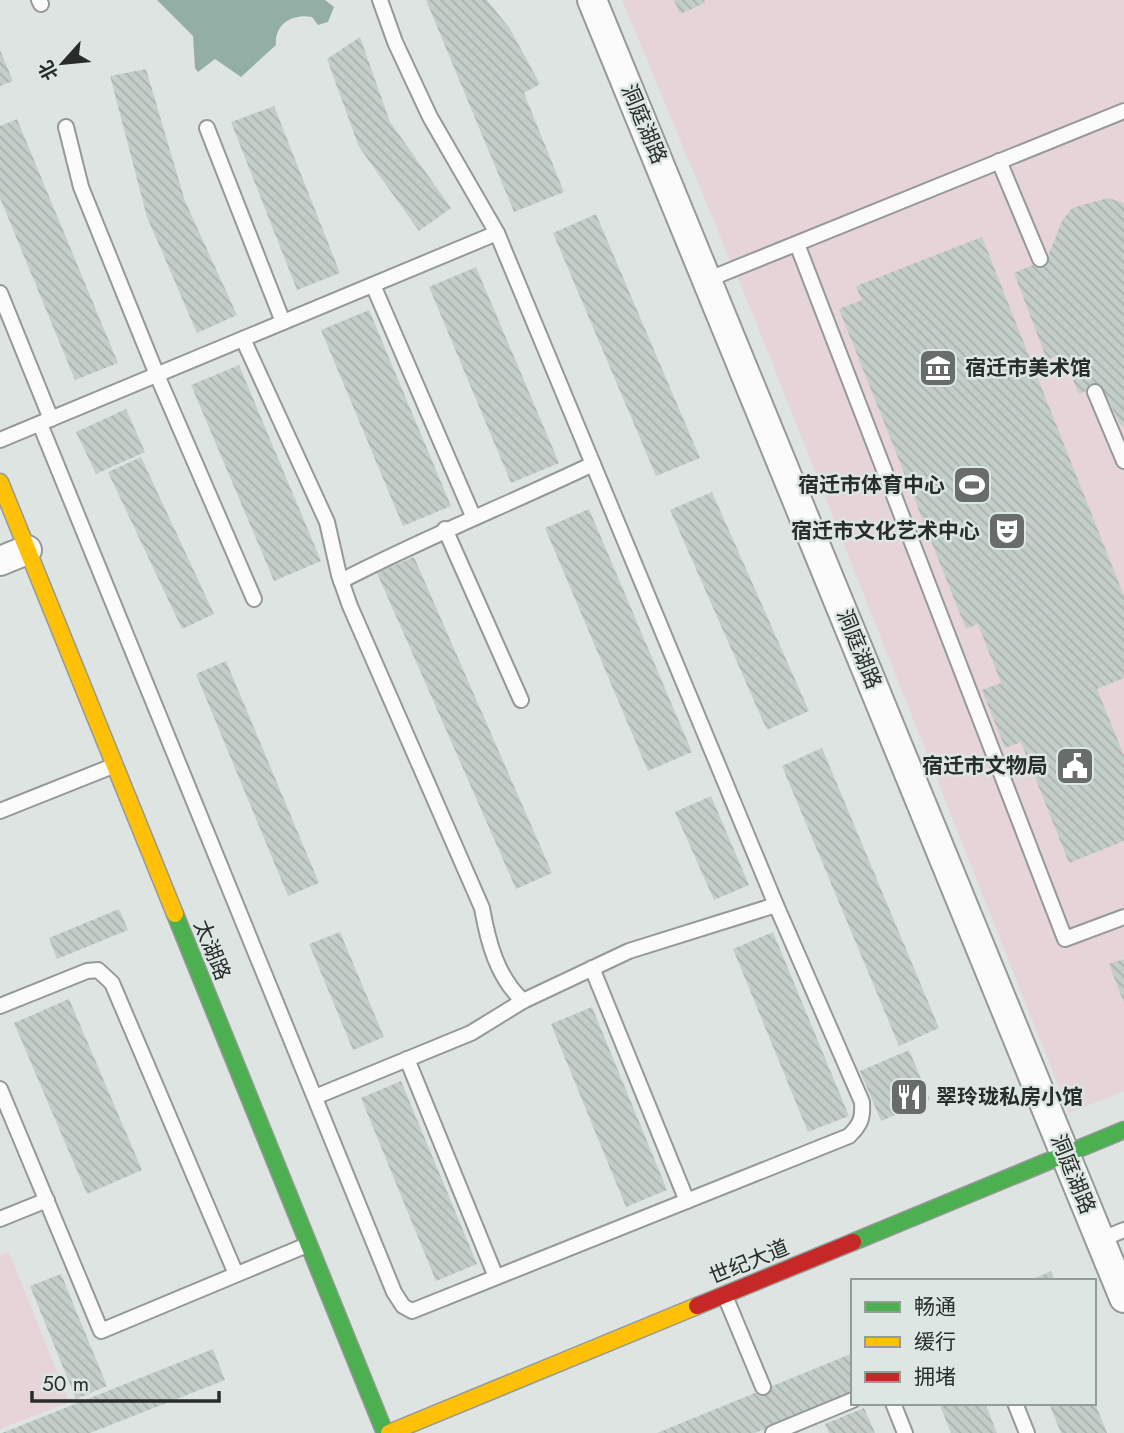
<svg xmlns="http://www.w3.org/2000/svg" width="1124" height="1433" font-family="Jost,'Noto Sans SC',sans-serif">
<defs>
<pattern id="building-back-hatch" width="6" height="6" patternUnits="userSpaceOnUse" patternTransform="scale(1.75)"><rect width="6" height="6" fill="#c4cec9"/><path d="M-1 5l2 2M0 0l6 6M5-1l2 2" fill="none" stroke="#a8b1ad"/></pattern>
</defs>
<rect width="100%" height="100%" fill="#dee4e1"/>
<g fill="#e7d4d8">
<polygon points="622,0 1124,0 1124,1091 1069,1113 759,330"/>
<polygon points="9,1252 69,1402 0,1429 0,1255"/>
</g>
<path fill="#93afa5" d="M157,0H325L334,7L328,22L318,25L312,17C294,13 274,23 276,45L241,77L215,59L198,72L195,68L193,36Z"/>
<g fill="url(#building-back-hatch)">
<polygon points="426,0 487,0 510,29 540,84 524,93 564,192 514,212"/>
<polygon points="674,0 704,0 705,3 680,14"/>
<polygon points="360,37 390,122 451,208 419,231 359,147 327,59"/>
<polygon points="0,50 13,81 0,86"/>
<polygon points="146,69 185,201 237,315 197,333 147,217 110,76"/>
<polygon points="274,106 340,273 297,290 231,122"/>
<polygon points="17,119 118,363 75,380 0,198 0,126"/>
<polygon points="1108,198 1124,203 1124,427 1120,424 1101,385 1079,394 1068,368 1058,355 1047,360 1014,273 1047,259 1062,221 1072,208"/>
<polygon points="596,214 700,458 656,476 553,233"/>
<polygon points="982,237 1124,596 1124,678 1097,689 1124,756 1124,841 1069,863 1021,742 1005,748 982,690 1001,683 978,624 966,629 839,309 862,300 856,286"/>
<polygon points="476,267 559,463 511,483 429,287"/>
<polygon points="369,310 451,506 403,526 321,330"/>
<polygon points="239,365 321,561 274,581 191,385"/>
<polygon points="126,409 145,452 96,474 76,432"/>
<polygon points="141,457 214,614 182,629 108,472"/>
<polygon points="712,492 809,711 767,730 670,510"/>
<polygon points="589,509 692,752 648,771 545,528"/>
<polygon points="414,557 552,873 516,889 377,573"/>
<polygon points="226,661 319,883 288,896 196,674"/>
<polygon points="822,748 939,1028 899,1046 782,766"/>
<polygon points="711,796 749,885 714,900 675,812"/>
<polygon points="119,909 128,930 57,959 49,938"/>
<polygon points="340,932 384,1037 353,1050 309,944"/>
<polygon points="773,932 849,1116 808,1132 733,949"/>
<polygon points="1124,959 1124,1003 1109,964"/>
<polygon points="69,999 142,1170 87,1194 14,1023"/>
<polygon points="592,1007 667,1190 626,1207 551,1024"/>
<polygon points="909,1050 930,1100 881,1121 860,1071"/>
<polygon points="401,1081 477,1264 436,1281 361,1098"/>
<polygon points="1051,1271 1055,1281 1029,1281"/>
<polygon points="61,1274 107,1386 76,1399 30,1286"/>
<polygon points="213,1349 225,1380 90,1433 2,1433"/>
<polygon points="853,1353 853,1393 755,1433 657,1433"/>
<polygon points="939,1403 985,1403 997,1433 951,1433"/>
<polygon points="1049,1403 1095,1403 1107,1433 1061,1433"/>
<polygon points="864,1408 875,1433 829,1433 825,1424"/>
</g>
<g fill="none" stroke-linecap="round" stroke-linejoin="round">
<defs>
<g id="lane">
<polyline points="39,0 41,4"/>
<polyline points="66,127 81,187 157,375 254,599"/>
<polyline points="207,128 283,322"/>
<polyline points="999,161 1040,259"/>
<polyline points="797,244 1065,939 1124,917"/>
<polyline points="709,279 1124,111"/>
<polyline points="373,285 473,516"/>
<polyline points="0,293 51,419"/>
<path d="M243,339L327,522L339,575L350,606L482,908C488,942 497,977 523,1001"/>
<polyline points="1095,392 1124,461"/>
<path d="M40,424L394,1292L403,1306L412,1311L849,1136C861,1124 863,1118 862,1102L776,905L497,233L430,117L395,42L380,0"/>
<polyline points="0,440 497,233"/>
<polyline points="445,529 521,700"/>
<path d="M341,581C424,538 509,504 593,464"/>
<polyline points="0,811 113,766"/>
<polyline points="592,968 687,1201"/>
<polyline points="0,1006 87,971 98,970 112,983 236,1274"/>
<polyline points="407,1059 496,1277"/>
<polyline points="0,1089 101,1331 307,1245"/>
<polyline points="315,1097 471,1033 523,1001 629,951 776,905"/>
<polyline points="0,1219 47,1200"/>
<polyline points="1100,1240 1124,1230"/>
<polyline points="725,1296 763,1387"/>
<polyline points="893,1403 905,1433"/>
<polyline points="1015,1403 1027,1433"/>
<polyline points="773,1433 853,1400"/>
</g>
<g id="street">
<polyline points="592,0 1124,1298"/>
<polyline points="0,561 27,550"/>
</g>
<g id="fast">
<polyline points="175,914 385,1433"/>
<polyline points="853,1242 1124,1130"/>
</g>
<g id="slow">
<polyline points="0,482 175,914"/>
<polyline points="389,1433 697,1306"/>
</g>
<polyline id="jam" points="697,1306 853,1242"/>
</defs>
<use href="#lane" stroke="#959997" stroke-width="18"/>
<use href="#street" stroke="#959997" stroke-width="32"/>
<use href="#fast" stroke="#959997" stroke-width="19"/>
<use href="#slow" stroke="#959997" stroke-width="19"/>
<use href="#jam" stroke="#959997" stroke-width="19"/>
<use href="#lane" stroke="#fafbfa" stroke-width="14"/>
<use href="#street" stroke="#fafbfa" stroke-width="28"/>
<use href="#fast" stroke="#4caf50" stroke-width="16"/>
<use href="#slow" stroke="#ffc107" stroke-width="16"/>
<use href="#jam" stroke="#c62828" stroke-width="16"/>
</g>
<defs>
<symbol id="museum-square" viewBox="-11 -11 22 22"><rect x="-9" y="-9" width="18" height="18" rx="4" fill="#686c6a" stroke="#dce6e2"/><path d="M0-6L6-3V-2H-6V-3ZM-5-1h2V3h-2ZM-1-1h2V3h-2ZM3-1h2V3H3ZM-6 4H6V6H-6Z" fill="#fff"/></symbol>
<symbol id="stadium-square" viewBox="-11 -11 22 22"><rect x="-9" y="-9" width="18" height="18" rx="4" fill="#686c6a" stroke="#dce6e2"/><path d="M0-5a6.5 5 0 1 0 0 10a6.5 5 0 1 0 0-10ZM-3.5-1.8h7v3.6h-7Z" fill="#fff"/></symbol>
<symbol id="theatre-square" viewBox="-11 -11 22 22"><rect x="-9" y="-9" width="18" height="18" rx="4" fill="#686c6a" stroke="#dce6e2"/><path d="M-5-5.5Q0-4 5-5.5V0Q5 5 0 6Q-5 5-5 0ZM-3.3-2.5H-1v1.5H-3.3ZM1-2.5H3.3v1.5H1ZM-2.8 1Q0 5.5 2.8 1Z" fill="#fff"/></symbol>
<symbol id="civic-square" viewBox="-11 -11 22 22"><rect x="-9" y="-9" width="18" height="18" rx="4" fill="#686c6a" stroke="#dce6e2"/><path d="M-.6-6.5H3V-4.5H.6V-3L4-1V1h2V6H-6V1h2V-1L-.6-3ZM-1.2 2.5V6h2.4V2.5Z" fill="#fff"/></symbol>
<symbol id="restaurant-square" viewBox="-11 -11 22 22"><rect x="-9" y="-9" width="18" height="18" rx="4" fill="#686c6a" stroke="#dce6e2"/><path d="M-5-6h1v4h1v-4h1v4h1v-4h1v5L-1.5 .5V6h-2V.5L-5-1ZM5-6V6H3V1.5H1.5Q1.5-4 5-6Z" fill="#fff"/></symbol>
</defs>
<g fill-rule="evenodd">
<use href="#museum-square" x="916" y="346" width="44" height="44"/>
<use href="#stadium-square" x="950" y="463" width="44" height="44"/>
<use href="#theatre-square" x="985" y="509" width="44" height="44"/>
<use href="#civic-square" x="1053" y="744" width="44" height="44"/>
<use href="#restaurant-square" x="887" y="1075" width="44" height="44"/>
</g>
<g text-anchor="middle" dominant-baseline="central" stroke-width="5" stroke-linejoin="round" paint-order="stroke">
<g font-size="21" fill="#282c2a" stroke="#dce6e2">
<text transform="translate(644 124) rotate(67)">洞庭湖路</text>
<text transform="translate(859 649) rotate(68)">洞庭湖路</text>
<text transform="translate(212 950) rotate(68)">太湖路</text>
<text transform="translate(1073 1174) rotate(68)">洞庭湖路</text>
<text transform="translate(749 1262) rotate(-22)">世纪大道</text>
</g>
<g font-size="21" font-weight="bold" fill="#282c2a" stroke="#dce6e2" text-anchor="end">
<text x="965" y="368" text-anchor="start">宿迁市美术馆</text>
<text x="945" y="485">宿迁市体育中心</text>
<text x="980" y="531">宿迁市文化艺术中心</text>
<text x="1048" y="766">宿迁市文物局</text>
<text x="936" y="1097" text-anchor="start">翠玲珑私房小馆</text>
</g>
</g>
<rect x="851" y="1279" width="245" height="126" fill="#dce6e2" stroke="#949c98" stroke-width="2"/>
<rect x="865" y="1302" width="35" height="10" fill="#4caf50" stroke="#949c98" stroke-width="2"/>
<text x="914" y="1314" font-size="21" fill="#282c2a">畅通</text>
<rect x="865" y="1337" width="35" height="10" fill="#ffc107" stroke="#949c98" stroke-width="2"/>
<text x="914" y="1349" font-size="21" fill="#282c2a">缓行</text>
<rect x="865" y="1372" width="35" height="10" fill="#c62828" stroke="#949c98" stroke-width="2"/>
<text x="914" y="1384" font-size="21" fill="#282c2a">拥堵</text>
<g transform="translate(63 63) rotate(243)" stroke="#dce6e2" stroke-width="5" paint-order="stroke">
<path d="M0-5L12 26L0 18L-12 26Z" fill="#282c2a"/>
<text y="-10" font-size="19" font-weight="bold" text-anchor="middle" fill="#282c2a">北</text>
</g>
<path d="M32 1391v10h187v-10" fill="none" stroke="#282c2a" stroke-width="3.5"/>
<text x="42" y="1391" font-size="21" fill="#282c2a" stroke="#dce6e2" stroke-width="5" paint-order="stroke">50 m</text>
</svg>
